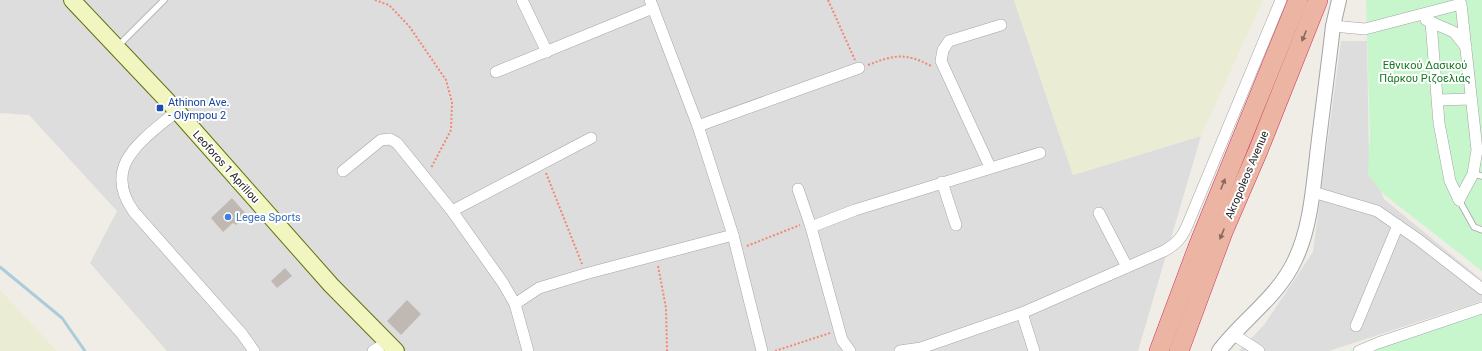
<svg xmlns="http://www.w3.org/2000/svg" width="1482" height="351" font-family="Roboto,sans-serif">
<rect width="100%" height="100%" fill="#f0ede7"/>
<g fill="#dedddd">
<polygon points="0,0 1014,0 1073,175 1201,136 1138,351 167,351 90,263 117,211 29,115 0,113"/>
<polygon points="1341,41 1367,41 1369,163 1384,199 1482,280 1482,301 1329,351 1239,351 1264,325 1313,252"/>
</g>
<g fill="#eaedd4">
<polygon points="1014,0 1263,0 1201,136 1073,175"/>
<polygon points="0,290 57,351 0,351"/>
</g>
<g fill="#c7f6cd">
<polygon points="1366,0 1482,0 1482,271 1381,192 1368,174 1370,135"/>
<polygon points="1482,302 1482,351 1349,351"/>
</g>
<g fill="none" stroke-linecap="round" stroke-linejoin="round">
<polyline stroke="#aacdda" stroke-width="3" points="0,267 62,318 85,351"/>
</g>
<g fill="#c0b9b3">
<polygon points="232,198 247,215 236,225 233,223 223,232 211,218"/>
<polygon points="285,268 292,276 277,288 271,281"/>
<polygon points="407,300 421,314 401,335 387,321"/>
</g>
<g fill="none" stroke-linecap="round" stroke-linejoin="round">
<defs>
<g id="service">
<polyline points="117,47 164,0"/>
<polyline points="1473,174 1482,176"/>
<polyline points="1459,200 1474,227 1482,230"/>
</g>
<g id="minor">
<polyline points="522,0 547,52"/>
<polyline points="650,0 698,126 733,235 762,351"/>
<polyline points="1426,20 1454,32 1466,47"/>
<polyline points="1431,22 1439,123 1450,181 1459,200"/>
<polyline points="1333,26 1365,29 1461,4 1477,150 1473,174 1459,200"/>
<polyline points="496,72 653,8"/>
<polyline points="1438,100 1471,99"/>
<path d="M177,111C144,139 100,165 134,212L242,334L254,351"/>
<polyline points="698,126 859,68"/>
<polyline points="990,167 941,61 943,50 949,41 1001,25"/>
<polyline points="343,171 381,140 390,139 397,143 452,211 503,283 515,304 528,351"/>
<polyline points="942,182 956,225"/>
<polyline points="798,189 811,227 842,340 850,351"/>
<polyline points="1313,192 1377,211 1419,240 1482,289"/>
<polyline points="452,211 591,138"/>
<polyline points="1099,213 1127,267"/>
<polyline points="811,227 855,210 1040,153"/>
<polyline points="515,304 539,288 585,274 733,235"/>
<polyline points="1022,313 1034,351"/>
<polyline points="1356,326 1398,225"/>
<polyline points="1234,335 1259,351"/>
<polyline points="373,351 386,343"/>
<path d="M900,351L921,348L1022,313L1164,251C1176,244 1182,238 1187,226L1281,0"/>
<polyline points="1359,351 1378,343 1482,308"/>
</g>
<path id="tertiary" d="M1219,351C1243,319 1278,297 1295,260C1310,229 1313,190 1317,156C1322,113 1328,70 1333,26L1339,0"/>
<polyline id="secondary" points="72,0 177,111 331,285 396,351"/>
<g id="trunk">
<polyline points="1159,351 1199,244 1298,0"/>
<polyline points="1179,351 1223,232 1258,151 1318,0"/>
</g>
</defs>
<use href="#service" stroke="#a4a4a4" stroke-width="7"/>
<use href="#minor" stroke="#a4a4a4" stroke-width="12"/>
<use href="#tertiary" stroke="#a4a4a4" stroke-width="16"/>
<use href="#secondary" stroke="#62710d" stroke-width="18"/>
<use href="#trunk" stroke="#cf3262" stroke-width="20"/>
<g stroke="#f08877" stroke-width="2" stroke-dasharray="2 2" stroke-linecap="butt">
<polyline points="375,0 389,5 409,26 446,80 452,102 451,130 431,168"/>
<polyline points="828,0 855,60"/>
<path d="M868,65C894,55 905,52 931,66"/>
<polyline points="546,173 582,264"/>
<polyline points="747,246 800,225"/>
<polyline points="658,266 666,308 667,351"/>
<polyline points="775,351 830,333"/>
</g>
<use href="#service" stroke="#fff" stroke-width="5.5"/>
<use href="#minor" stroke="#fff" stroke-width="11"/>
<use href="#tertiary" stroke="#fff" stroke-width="14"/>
<use href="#secondary" stroke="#f1f5bf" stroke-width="16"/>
<use href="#trunk" stroke="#ecb5a3" stroke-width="19"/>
</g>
<defs><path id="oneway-solid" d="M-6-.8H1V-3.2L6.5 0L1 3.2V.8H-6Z"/></defs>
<g fill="#866a62">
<use href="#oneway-solid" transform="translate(1304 36) rotate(112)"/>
<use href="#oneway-solid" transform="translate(1223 184) rotate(-68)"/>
<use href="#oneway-solid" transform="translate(1222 234) rotate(112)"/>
</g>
<rect fill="#1a4fb4" stroke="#fff" stroke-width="1.5" x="156" y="104" width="8" height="8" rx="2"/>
<circle fill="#3f7fe0" stroke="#fff" stroke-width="1.5" cx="228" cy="217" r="4"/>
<g text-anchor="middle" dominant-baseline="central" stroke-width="4" stroke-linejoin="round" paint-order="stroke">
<g font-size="11" fill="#13781f" stroke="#fff">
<text x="1425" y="65">Εθνικού Δασικού<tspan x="1425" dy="13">Πάρκου Ριζοελιάς</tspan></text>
</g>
<g font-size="11" fill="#164399" stroke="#fff" text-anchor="start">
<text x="168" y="102">Athinon Ave.<tspan x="168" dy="13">- Olympou 2</tspan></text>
</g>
<g font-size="11" fill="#202020" stroke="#fff">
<text transform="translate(226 167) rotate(48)">Leoforos 1 Apriliou</text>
<text transform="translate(1247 175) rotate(-67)">Akropoleos Avenue</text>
</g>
<g font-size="11" fill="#366cbe" stroke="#fff" text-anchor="start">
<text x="236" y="217">Legea Sports</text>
</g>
</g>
</svg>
